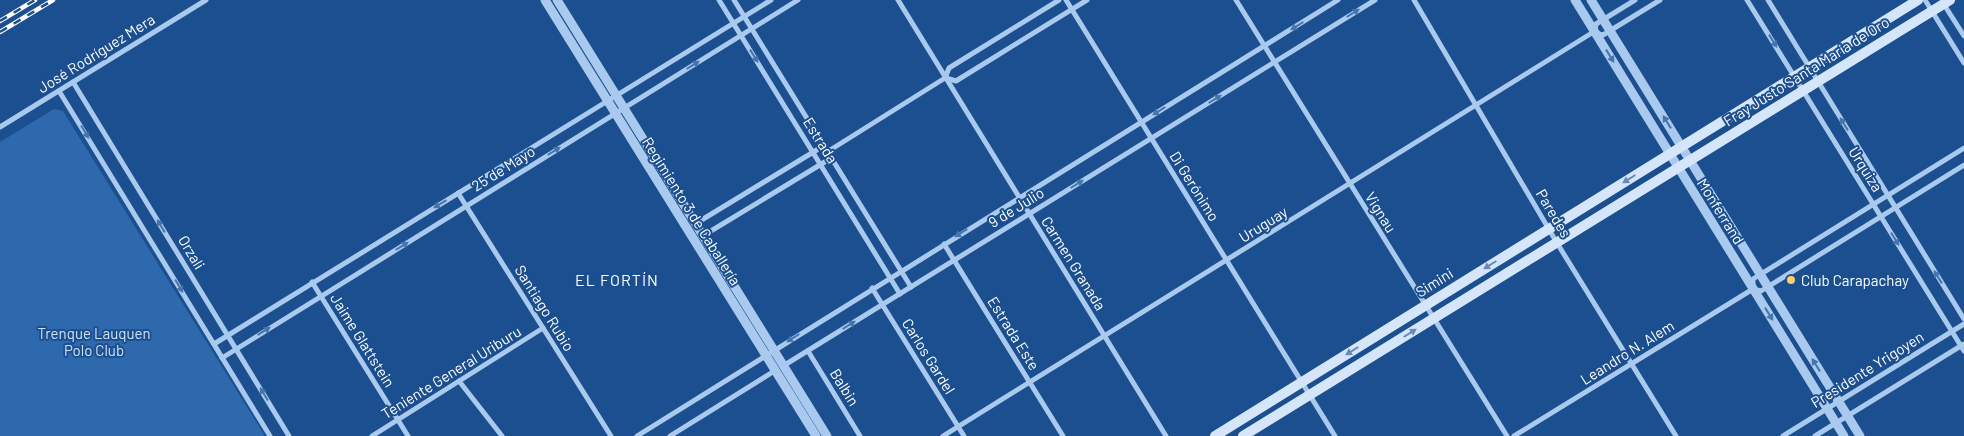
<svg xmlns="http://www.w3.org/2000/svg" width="1964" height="436" font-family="Barlow,sans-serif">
<rect width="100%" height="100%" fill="#1b4f8f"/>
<polygon fill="#2e69ad" points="54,109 63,111 265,436 0,436 0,142"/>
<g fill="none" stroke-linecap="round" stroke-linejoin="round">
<g stroke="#a9c9ee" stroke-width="5">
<polyline points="719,0 900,294"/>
<polyline points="734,0 911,287"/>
<polyline points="898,0 1166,436"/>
<polyline points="1066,0 1335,436"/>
<polyline points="1236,0 1507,436"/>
<polyline points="1414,0 1557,243 1676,436"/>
<polyline points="1747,0 1964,351"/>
<polyline points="1768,0 1964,319"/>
<polyline points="1925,0 1964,63"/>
<polyline points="1943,3 1964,36"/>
<polyline points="1597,33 1603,35 1660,0"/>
<polyline points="946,78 956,81 1087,0"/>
<polyline points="73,82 289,436"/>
<polyline points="59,91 270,436"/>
<polyline points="0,127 206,0"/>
<polyline points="827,152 945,78 949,68 1059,0"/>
<polyline points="458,193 611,436"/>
<polyline points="695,224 820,148 826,151"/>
<polyline points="701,237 828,160 827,155"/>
<polyline points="944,244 1063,436"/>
<polyline points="312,282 408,436"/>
<polyline points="1753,286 1753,279 1964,148"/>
<polyline points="872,288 964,436"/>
<polyline points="214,344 771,0"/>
<polyline points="808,351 860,436"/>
<polyline points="222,358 798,0"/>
<polyline points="783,366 1375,0"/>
<polyline points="459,381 502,436"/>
<polyline points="372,436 543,328"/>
<polyline points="637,436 1338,0"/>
<polyline points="670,436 776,370"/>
<polyline points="943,436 1595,31 1596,24 1635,0"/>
<polyline points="1514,436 1753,289 1761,291 1964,165"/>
<polyline points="1783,436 1964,324"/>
<polyline points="1815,436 1964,344"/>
</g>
<g stroke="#a9c9ee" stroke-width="9">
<polyline points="545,0 816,436"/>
<polyline points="557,0 827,436"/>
<polyline points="1575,0 1844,436"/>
<polyline points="1591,0 1860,436"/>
</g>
<g stroke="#d6e6fa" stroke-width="10">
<polyline points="1215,436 1918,0"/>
<polyline points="1243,436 1950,0"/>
</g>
<defs>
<g id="rail">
<polyline points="0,21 35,0"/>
<polyline points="0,32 53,0"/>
</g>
</defs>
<use href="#rail" stroke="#fff" stroke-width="4.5"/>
<use href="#rail" stroke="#1b4f8f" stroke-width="2.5" stroke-dasharray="8" stroke-linecap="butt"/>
</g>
<defs><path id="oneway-solid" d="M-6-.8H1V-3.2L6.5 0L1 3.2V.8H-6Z" transform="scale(1.25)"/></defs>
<g fill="#4674ac">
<use href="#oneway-solid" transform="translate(1353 13) rotate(-32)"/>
<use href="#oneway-solid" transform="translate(1297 26) rotate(148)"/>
<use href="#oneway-solid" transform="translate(1773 41) rotate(58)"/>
<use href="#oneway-solid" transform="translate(754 56) rotate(58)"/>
<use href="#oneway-solid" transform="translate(1610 56) rotate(58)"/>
<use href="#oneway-solid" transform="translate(693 65) rotate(-32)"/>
<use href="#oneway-solid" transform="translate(1215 99) rotate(-32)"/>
<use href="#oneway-solid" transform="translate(1159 111) rotate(148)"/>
<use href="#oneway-solid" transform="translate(1667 122) rotate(-122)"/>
<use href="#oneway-solid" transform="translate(1844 124) rotate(-122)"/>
<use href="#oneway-solid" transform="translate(85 132) rotate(59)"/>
<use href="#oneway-solid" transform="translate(554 151) rotate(-32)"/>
<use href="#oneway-solid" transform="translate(1077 184) rotate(-32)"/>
<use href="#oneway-solid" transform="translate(440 204) rotate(149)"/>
<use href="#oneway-solid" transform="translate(161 226) rotate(-121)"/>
<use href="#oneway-solid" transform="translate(961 233) rotate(148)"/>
<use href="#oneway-solid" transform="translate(1895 239) rotate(58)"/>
<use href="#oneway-solid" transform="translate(402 246) rotate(-32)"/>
<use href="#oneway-solid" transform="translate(1938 277) rotate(-122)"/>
<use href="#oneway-solid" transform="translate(179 286) rotate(59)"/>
<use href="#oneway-solid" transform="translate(1769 314) rotate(58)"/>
<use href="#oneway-solid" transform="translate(849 325) rotate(-32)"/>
<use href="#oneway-solid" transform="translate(264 331) rotate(-32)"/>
<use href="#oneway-solid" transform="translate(793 338) rotate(148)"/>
<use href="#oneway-solid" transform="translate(1816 365) rotate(-122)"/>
<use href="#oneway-solid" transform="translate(264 394) rotate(-121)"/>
</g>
<g fill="#668bba">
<use href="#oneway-solid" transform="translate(1629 179) rotate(148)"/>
<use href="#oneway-solid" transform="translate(1490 265) rotate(148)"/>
<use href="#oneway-solid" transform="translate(1410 333) rotate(-32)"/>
<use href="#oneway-solid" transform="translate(1352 351) rotate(148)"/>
</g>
<circle fill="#ffd166" stroke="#1b4f8f" stroke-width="2" cx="1791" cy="280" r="5"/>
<g text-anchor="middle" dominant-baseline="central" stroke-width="4" stroke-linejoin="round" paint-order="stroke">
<g font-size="15" fill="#fff" stroke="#1b4f8f">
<text transform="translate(96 53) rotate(-32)">José Rodríguez Mera</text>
<text transform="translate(1806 71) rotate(-32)">Fray Justo Santa María de Oro</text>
<text transform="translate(821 140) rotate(58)">Estrada</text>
<text transform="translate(503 168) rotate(-32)">25 de Mayo</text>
<text transform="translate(1866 169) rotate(58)">Urquiza</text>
<text transform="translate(1195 186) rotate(58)">Di Gerónimo</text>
<text transform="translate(1016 207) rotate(-32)">9 de Julio</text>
<text transform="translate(692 211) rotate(58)">Regimiento 3 de Caballería</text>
<text transform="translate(1721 211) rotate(58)">Monferrand</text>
<text transform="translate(1381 212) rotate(58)">Vignau</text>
<text transform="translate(1554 213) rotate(59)">Paredes</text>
<text transform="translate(1263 224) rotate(-32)">Uruguay</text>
<text transform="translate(192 252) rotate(59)">Orzali</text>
<text transform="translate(1074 263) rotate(58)">Carmen Granada</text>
<text transform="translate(1434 282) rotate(-32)">Simini</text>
<text transform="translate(545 308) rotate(58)">Santiago Rubio</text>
<text transform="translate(1014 333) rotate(58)">Estrada Este</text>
<text transform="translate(363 340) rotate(58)">Jaime Glattstein</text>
<text transform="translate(1627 352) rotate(-32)">Leandro N. Alem</text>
<text transform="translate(929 356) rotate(58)">Carlos Gardel</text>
<text transform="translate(1867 369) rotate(-32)">Presidente Yrigoyen</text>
<text transform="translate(451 372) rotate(-32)">Teniente General Uriburu</text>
<text transform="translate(845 387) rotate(58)">Balbin</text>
</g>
<g font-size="15" fill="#fff" stroke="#1b4f8f" text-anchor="start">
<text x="1801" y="280">Club Carapachay</text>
</g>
<g font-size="15" fill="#cfe3fa" stroke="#1b4f8f">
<text x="94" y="333">Trenque Lauquen<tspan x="94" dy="17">Polo Club</tspan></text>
</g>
<g font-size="16" letter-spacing="1" fill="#fff" stroke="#1b4f8f">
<text x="617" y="279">EL FORTÍN</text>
</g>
</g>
</svg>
